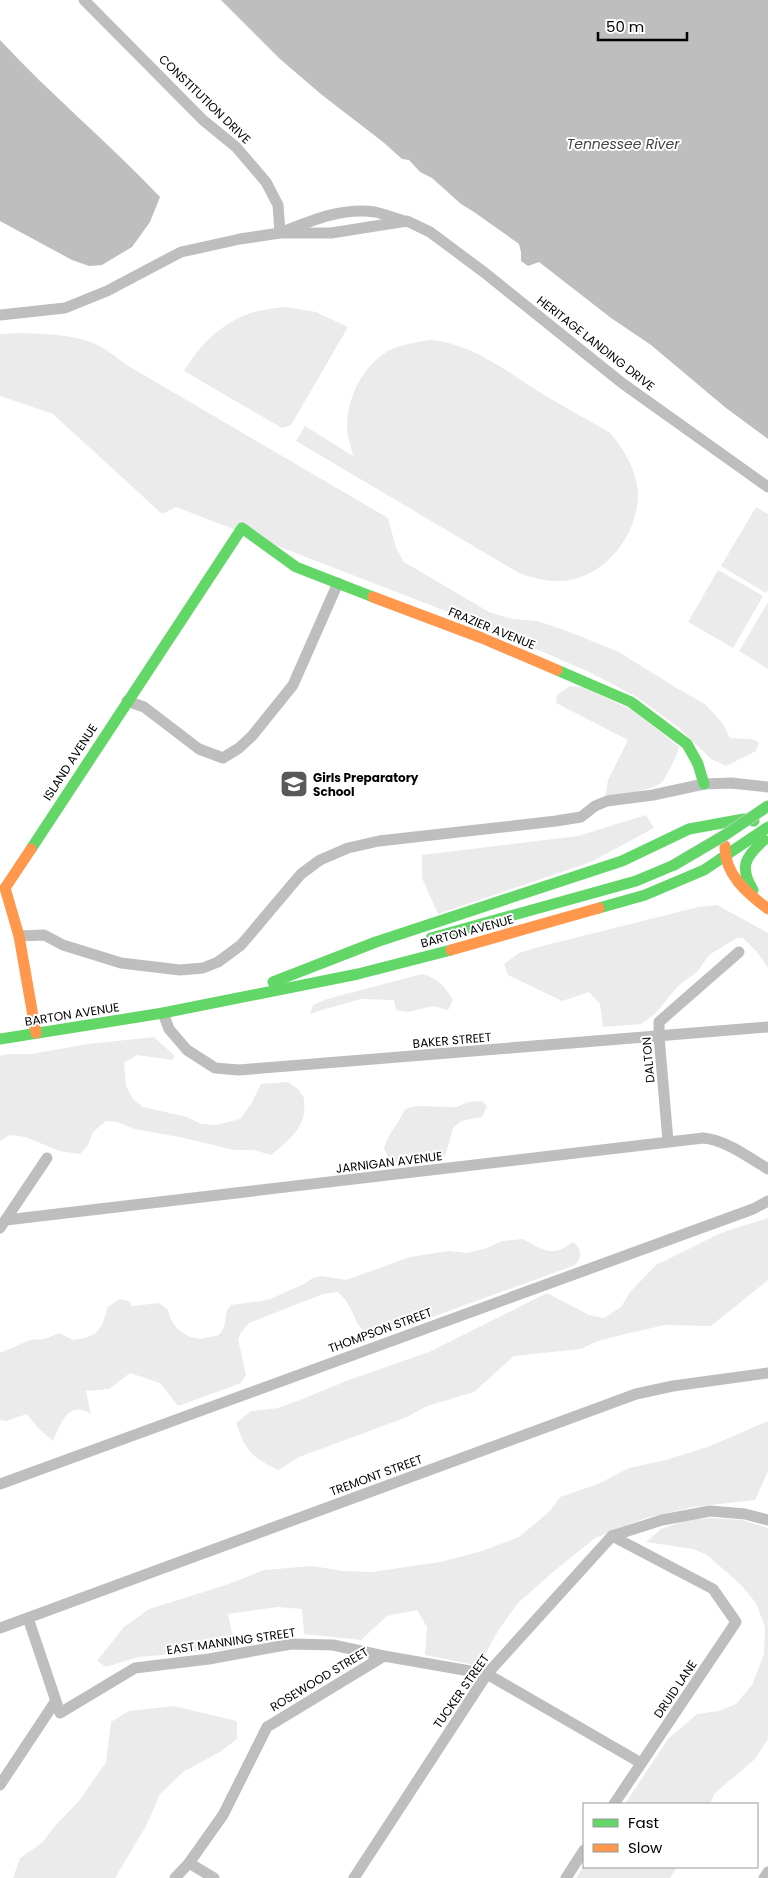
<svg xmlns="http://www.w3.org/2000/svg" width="768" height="1878" font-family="Poppins,sans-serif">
<rect width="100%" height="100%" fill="#fff"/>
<g fill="#ebebeb">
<path d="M286,307L316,312L348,327L291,425L282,428L184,371C200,345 221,323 251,313C262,309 275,308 286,307Z"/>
<path d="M22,333C44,334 67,334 88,341C102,346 114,355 125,364L388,518L396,548L404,562L489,612L513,619L537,621L567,631L619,652L678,689L705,704L723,724L730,738L751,739L759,742L756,751L726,766L711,759L678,727L637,697L589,672L474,622L176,507L162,514L53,414L0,396V334Z"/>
<path d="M430,340C473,343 510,374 546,396C566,408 588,420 609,432C624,448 638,473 638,496C637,536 605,577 564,581C548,582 533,578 519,573L296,441L305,426L353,456C351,446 347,436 347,426C347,397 364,362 392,349C404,344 417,342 430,340Z"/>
<polygon points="756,507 768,514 768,590 766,593 721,566"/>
<polygon points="718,570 763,596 733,648 688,622"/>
<polygon points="768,602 768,669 739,651"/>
<path d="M570,686L582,687L633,710L679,747C678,753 666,778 662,782C653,791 618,794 605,798L608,780L628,740L556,703L557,695Z"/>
<polygon points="646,815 654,828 591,862 438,914 422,878 422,855 578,836"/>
<polygon points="717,905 768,933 768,968 757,952 743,938 737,938 709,955 697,972 678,986 655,1014 641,1024 603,1027 600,1004 589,992 562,1001 508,975 504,964 519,953 538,947 698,907"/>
<path d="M422,974C438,978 445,987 453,1000L448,1010L433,1006L408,1012L396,1010L394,1000L361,999L315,1012L310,1015L313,1005L327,999Z"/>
<path d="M154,1037L175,1056L172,1060L137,1055L124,1063L126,1086L133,1099L143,1107L187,1117L201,1124L216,1125L240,1119L251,1104L261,1084L288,1082L299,1090L304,1098C304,1104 305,1112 303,1118C298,1134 283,1145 271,1155L254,1150H234L184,1138L135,1129L117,1122L106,1121L93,1132L87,1147L80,1154L60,1151L25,1137L10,1135L0,1141V1056L8,1054H31L88,1044Z"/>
<path d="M482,1101L487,1106L482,1117L461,1121L453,1128L445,1156L436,1161L404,1167L389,1158L384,1149C387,1134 399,1124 405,1109L416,1106L457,1107L468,1102Z"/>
<path d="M768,1218V1280L711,1326L665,1325L621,1335L595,1342L581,1349L514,1356L474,1392L427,1406L407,1417L299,1457L278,1470C251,1457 246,1451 236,1423L251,1411L278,1408L305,1398L346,1381L429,1352L547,1293L589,1315L604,1318L621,1307L630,1292L656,1265L721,1233Z"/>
<path d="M523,1239C535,1246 548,1255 562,1249C566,1247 569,1244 573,1242C581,1247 583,1258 575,1265C571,1267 566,1268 562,1270L377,1337C355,1332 357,1316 346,1301C344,1298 340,1295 338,1292L323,1294L249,1323L241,1333L238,1339L246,1375L241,1383L178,1406L160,1383L130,1373L109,1389L86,1391L91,1414C67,1400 61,1424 53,1441L38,1428L27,1414L6,1421L0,1420V1353L30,1340L45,1339L59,1333L73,1340L85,1338L95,1334L102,1325L108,1307L120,1299L129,1301L132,1306L159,1303L168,1310L170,1318L178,1330L190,1337L201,1339L219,1335L224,1327L227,1310L231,1305L268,1300L304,1284L313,1278L322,1276L346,1280L410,1257L449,1251L467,1253L484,1249L503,1241Z"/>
<polygon points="768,1421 768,1471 755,1500 693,1507 646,1518 595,1538 553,1572 518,1603 499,1629 479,1666 425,1655 427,1627 417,1610 387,1616 361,1640 304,1634 302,1609 278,1607 228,1614 232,1633 228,1649 139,1657 106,1667 97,1661 124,1627 149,1609 226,1585 264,1570 312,1566 343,1571 372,1572 440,1562 482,1551 519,1537 550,1511 560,1497 598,1484 629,1468 666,1460 710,1446"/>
<polygon points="712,1518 742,1520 768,1528 768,1739 755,1759 715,1793 710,1804 625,1804 668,1739 697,1714 719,1711 736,1704 752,1685 764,1654 765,1627 756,1603 740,1584 707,1555 693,1549 646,1542 661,1529 687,1520"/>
<polygon points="173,1706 237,1721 237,1739 220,1752 183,1772 160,1794 147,1824 115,1878 13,1878 20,1858 42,1843 53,1828 79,1801 106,1762 111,1722 129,1711"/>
<polygon points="584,1866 584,1867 677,1867 670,1878 576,1878"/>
</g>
<g fill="#bebebe">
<polygon points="221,0 768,0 768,439 726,408 651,345 611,318 539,262 528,266 521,261 521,252 519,244 474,212 461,204 432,178 420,172 409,160 402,159 383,142 322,95 280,59"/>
<path d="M0,40C51,95 109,143 160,197L150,222L132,247L102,265L89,266L72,260L0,221Z"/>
</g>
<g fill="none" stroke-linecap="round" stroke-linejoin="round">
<g stroke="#bebebe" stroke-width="11">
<path d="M84,0L203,120L236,147L266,182L278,205L280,233C310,221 342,207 375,212C384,214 393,218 402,220"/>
<polyline points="0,315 65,308 107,291 181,252 240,239 280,233 331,233 407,221 430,232 485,273 622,383 768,487"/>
<polyline points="127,701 144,707 199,749 223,758 239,748 252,736 293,685 338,583"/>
<polyline points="19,936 44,935 63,945 121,963 180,970 203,968 218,962 241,945 301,874 320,860 348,848 379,841 556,821 581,817 595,806 607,801 653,795 704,784 731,783 768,787"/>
<polyline points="163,1013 169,1029 187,1050 215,1068 239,1070 768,1027"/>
<polyline points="668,1141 659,1037 659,1022 739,952"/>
<path d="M6,1220L703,1138C726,1140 748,1157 768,1169"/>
<polyline points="0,1228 47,1158"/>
<polyline points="0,1484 753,1209 768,1201"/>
<polyline points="612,1536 713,1589 736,1622 614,1804"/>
<polyline points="612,1536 662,1520 710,1511 745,1514 768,1520"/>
<polyline points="28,1618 60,1713 135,1668 209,1659 291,1644 333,1645 384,1656 487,1674 641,1763"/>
<polyline points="0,1628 636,1394 673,1386 768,1373"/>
<polyline points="0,1785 55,1702"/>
<polyline points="189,1863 214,1878"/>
<polyline points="175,1878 189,1863 223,1815 267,1727 384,1656"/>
<polyline points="354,1878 487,1674 612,1536"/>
<polyline points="566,1878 584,1850"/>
<polyline points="764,1878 768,1872"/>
</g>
<g stroke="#63d668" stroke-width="11">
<polyline points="557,670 631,702 687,744 698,764 704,784"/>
<polyline points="31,849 242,528 296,567 373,597"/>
<path d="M753,890C739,867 745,857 764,840"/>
<polyline points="599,908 645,895 704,870 768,827"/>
<polyline points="431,938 636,881 674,865"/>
<polyline points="273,982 376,942 622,861 689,829 744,819 754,821"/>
<polyline points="0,1039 163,1013 358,974 451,950"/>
</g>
<g stroke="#ff974d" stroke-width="11">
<polyline points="373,597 482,638 557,670"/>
<path d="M725,846C724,874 747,893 768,909"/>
<polyline points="31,849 5,888 19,936 36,1033"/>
<polyline points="451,950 599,908"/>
</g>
<defs>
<polyline id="fast-bridge" points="674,865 725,835 768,806"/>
</defs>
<use href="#fast-bridge" stroke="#dbdbdb" stroke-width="12" stroke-linecap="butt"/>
<use href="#fast-bridge" stroke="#63d668" stroke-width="11"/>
</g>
<defs>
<symbol id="school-square" viewBox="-11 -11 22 22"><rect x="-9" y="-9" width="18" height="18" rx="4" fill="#595959" stroke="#fff"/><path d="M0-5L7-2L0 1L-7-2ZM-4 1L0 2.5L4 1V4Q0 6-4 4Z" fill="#fff"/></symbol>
</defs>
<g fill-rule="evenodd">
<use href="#school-square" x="278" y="768" width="32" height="32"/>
</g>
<g text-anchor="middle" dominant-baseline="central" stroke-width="4" stroke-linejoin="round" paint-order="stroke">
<g font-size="12" fill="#000" stroke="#fff">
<text transform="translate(205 99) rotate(44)">CONSTITUTION DRIVE</text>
<text transform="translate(596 343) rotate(38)">HERITAGE LANDING DRIVE</text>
<text transform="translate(492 628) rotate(22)">FRAZIER AVENUE</text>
<text transform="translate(70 762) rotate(-57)">ISLAND AVENUE</text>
<text transform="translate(467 931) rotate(-15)">BARTON AVENUE</text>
<text transform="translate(72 1014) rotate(-9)">BARTON AVENUE</text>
<text transform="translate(452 1040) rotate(-5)">BAKER STREET</text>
<text transform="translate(648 1060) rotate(-95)">DALTON</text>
<text transform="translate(389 1162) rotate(-7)">JARNIGAN AVENUE</text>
<text transform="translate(380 1330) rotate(-20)">THOMPSON STREET</text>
<text transform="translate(376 1475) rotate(-20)">TREMONT STREET</text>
<text transform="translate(231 1641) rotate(-8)">EAST MANNING STREET</text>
<text transform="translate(319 1679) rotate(-31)">ROSEWOOD STREET</text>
<text transform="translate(675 1689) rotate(-56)">DRUID LANE</text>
<text transform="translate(461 1691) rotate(-55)">TUCKER STREET</text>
</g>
<g font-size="12" font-weight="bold" fill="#000" stroke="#fff" text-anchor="start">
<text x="313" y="777">Girls Preparatory<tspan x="313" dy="14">School</tspan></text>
</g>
<g font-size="14" font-style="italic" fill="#434343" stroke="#fff">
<text x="623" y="144">Tennessee River</text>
</g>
</g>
<rect x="583" y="1803" width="175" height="65" fill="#ffffff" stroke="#999999"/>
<rect x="593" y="1819" width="25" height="8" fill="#63d668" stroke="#999999"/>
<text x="628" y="1828" font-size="15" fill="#000000">Fast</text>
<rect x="593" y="1844" width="25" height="8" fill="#ff974d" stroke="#999999"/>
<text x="628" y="1853" font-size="15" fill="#000000">Slow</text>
<path d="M598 32v8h89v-8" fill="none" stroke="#000000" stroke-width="2.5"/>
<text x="606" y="32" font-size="15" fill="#000000" stroke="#ffffff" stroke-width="4" paint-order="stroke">50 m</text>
</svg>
